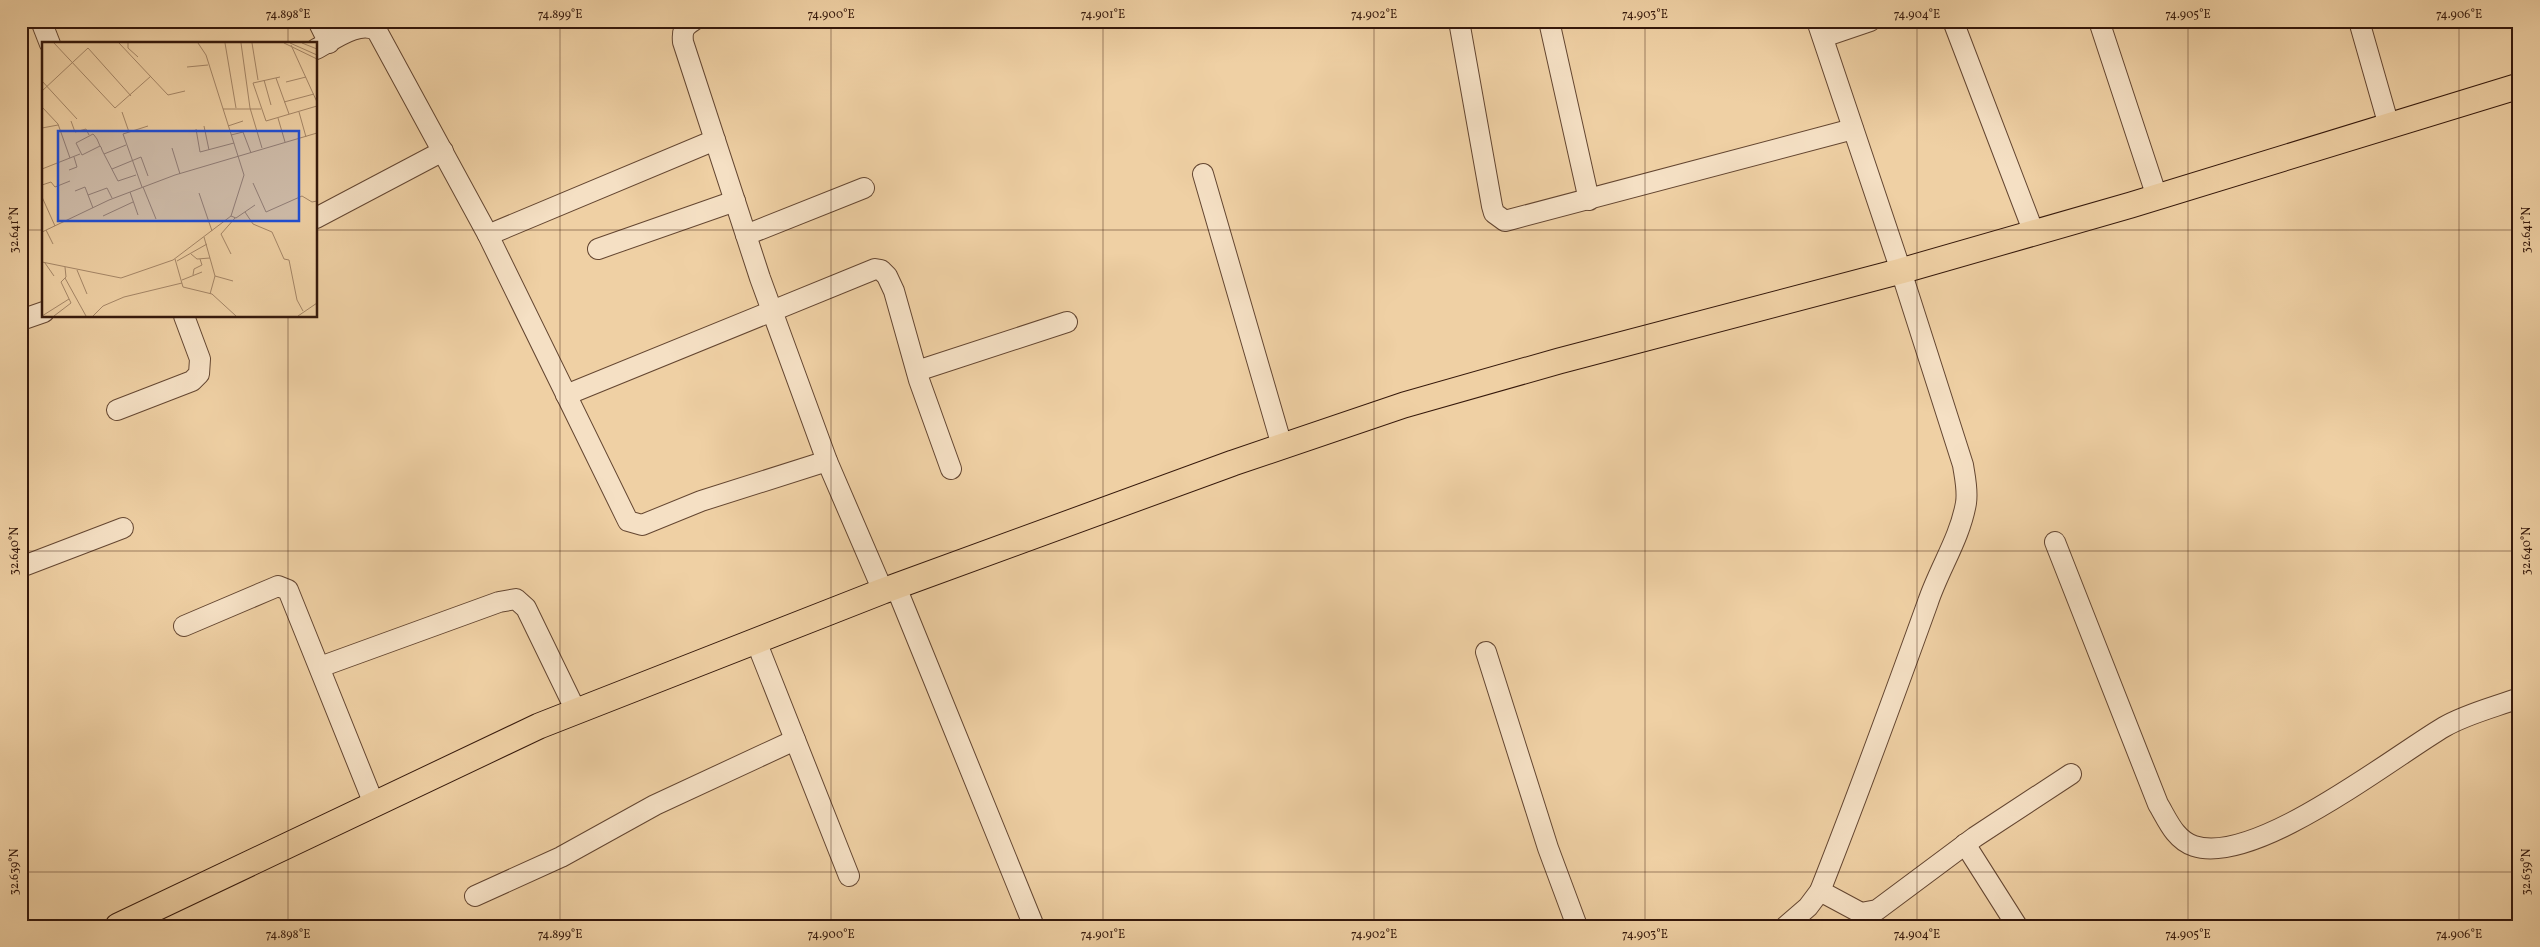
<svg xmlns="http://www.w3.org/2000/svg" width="2540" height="947" font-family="Vollkorn,serif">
<rect width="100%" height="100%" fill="#efd0a4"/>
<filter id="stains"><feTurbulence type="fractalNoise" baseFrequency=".004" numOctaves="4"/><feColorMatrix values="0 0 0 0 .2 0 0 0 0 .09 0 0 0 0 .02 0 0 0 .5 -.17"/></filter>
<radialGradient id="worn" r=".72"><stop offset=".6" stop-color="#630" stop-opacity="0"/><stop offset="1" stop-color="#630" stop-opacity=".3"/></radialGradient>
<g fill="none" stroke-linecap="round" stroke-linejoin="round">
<defs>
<g id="minor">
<polyline points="41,21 50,44"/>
<polyline points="318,21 329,43"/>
<path d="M693,21C683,27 682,32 683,42L760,278L827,461L883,591"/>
<polyline points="1459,21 1492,206 1494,213 1505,221 1853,129"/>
<polyline points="1549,21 1589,200"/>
<polyline points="1953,21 2034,233"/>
<polyline points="2099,21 2157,197"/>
<polyline points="2359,21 2389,126"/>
<polyline points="1823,37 1870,21"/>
<path d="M316,49C332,41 360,19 377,31L488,235L628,521L642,525L701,501L827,461"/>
<polyline points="1203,174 1282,446"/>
<polyline points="316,218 443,151"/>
<polyline points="488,235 715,140"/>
<polyline points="746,235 864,188"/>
<polyline points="598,249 735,201"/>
<polyline points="21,320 44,312"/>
<polyline points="917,371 1067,322"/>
<polyline points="566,395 875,269 881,270 887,276 894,291 919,380 951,469"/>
<polyline points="117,410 192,381 199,374 200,359 184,316"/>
<path d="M2055,542L2158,804C2167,819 2175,840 2194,846C2255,866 2390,759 2444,727C2466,714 2495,707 2519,698"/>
<polyline points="21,567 123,528"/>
<polyline points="896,587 1033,924"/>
<polyline points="184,626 271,589 278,586 288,590 374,804"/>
<polyline points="756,641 849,876"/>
<polyline points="1486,652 1548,848 1577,926"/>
<polyline points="320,667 499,602 516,599 526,608 576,711"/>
<polyline points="1965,844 2017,926"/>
<polyline points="1820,891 1861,913 1877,910 1975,837 2071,774"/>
<polyline points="475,896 561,857 655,805 795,740"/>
<path d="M1786,926L1808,907L1820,891C1858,795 1893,699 1928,602C1939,569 1960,538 1966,503C1968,490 1965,478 1963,465L1901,271L1817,21"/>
</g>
<polyline id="major" points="118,926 539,726 883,591 1233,463 1404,405 1559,361 1901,271 2131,205 2519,86"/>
</defs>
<use href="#minor" stroke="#644631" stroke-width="22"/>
<use href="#major" stroke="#35180b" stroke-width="27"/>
<use href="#minor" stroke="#f5e0c4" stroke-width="20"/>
<use href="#major" stroke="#efd0a4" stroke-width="25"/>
</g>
<path fill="none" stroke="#35180b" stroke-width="1" stroke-opacity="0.45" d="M288,21V44M560,21V926M831,21V926M1103,21V926M1374,21V926M1645,21V926M1917,21V926M2188,21V926M2459,21V926M21,230H44M316,230H2519M288,316V926M21,551H2519M21,872H2519"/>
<g transform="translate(42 42)">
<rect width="275" height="275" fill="#efd0a4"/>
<path fill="none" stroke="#a58667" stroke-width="1" d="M12,1L73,66L109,34M77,1L126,53L143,49M86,1V6L96,15M183,1L194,66M199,1L208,66L220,106M210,1L216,38M242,1L275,17M248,1L275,13M260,1L275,7M249,3L275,60M145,25L166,23M238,35L211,41L224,79L275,64M234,36L247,72M222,38L229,63M0,39L35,77M244,40L264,35M0,49L46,6L89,54M242,60L272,52M0,65L16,82L28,116M181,67H219M80,70L87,90M257,70L264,95M236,76L243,100M29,79L33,90L44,87L47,93M162,84L167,108M186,84L201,79M0,86L16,83M154,87L158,110L192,101M189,93L201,90L209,111M58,104L40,113L34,101L51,92L52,93L55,97L58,104L59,105L60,108L62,112L76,139L94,133M130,106L138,132M62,112L84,103M0,127L38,112M70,127L99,115L106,134M27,128L35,125L32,115M211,141L224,170L260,154L270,160L275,159M0,143L9,140L13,145L28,139M100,145L81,92L106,84M101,145L114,177M33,149L43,145L51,166M88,150L96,173M157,151L170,189M46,153L65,146L70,156M0,155L13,184M203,170L211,182L230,190L242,217L247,218L255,258L261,269M61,174L91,160M189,174L194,176L213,163M4,188L11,202M0,190L67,158L133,133L275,91M162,195L173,234L168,252M149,212L155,217L168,216M189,212L179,192L193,176M133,217L141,245L170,252L194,274M135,219L165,202M0,220L79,236L131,218L189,174L202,133L164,13L156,1M3,221L12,234M35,228L45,252M151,233L152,227L160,223L158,217M173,234L191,239M23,236L44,274M140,238L160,230M0,274L27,257M12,274L29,261L19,240L24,235L23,225M51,274L61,264L82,255L140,241M256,274L275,261"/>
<path fill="#1d4ed8" fill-opacity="0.15" stroke="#1d4ed8" stroke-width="2.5" d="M16,89H257V179H16Z"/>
<rect width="275" height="275" fill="none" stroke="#35180b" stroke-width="2.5"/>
</g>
<rect width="2540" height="947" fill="none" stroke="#efd0a4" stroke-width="55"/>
<rect x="28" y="28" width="2484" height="892" fill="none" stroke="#35180b" stroke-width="2"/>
<g font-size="12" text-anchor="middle" fill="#35180b">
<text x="288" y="18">74.898°E</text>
<text x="560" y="18">74.899°E</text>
<text x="831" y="18">74.900°E</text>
<text x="1103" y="18">74.901°E</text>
<text x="1374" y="18">74.902°E</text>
<text x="1645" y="18">74.903°E</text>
<text x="1917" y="18">74.904°E</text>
<text x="2188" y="18">74.905°E</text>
<text x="2459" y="18">74.906°E</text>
<text transform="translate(14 230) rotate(-90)" y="4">32.641°N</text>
<text transform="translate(2526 230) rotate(-90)" y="4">32.641°N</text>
<text transform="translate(14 551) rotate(-90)" y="4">32.640°N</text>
<text transform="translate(2526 551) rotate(-90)" y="4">32.640°N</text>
<text transform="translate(14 872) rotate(-90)" y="4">32.639°N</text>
<text transform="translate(2526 872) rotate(-90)" y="4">32.639°N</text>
<text x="288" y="938">74.898°E</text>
<text x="560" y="938">74.899°E</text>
<text x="831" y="938">74.900°E</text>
<text x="1103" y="938">74.901°E</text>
<text x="1374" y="938">74.902°E</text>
<text x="1645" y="938">74.903°E</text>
<text x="1917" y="938">74.904°E</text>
<text x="2188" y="938">74.905°E</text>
<text x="2459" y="938">74.906°E</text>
</g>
<rect width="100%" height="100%" filter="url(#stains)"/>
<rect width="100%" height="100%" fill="url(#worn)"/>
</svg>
